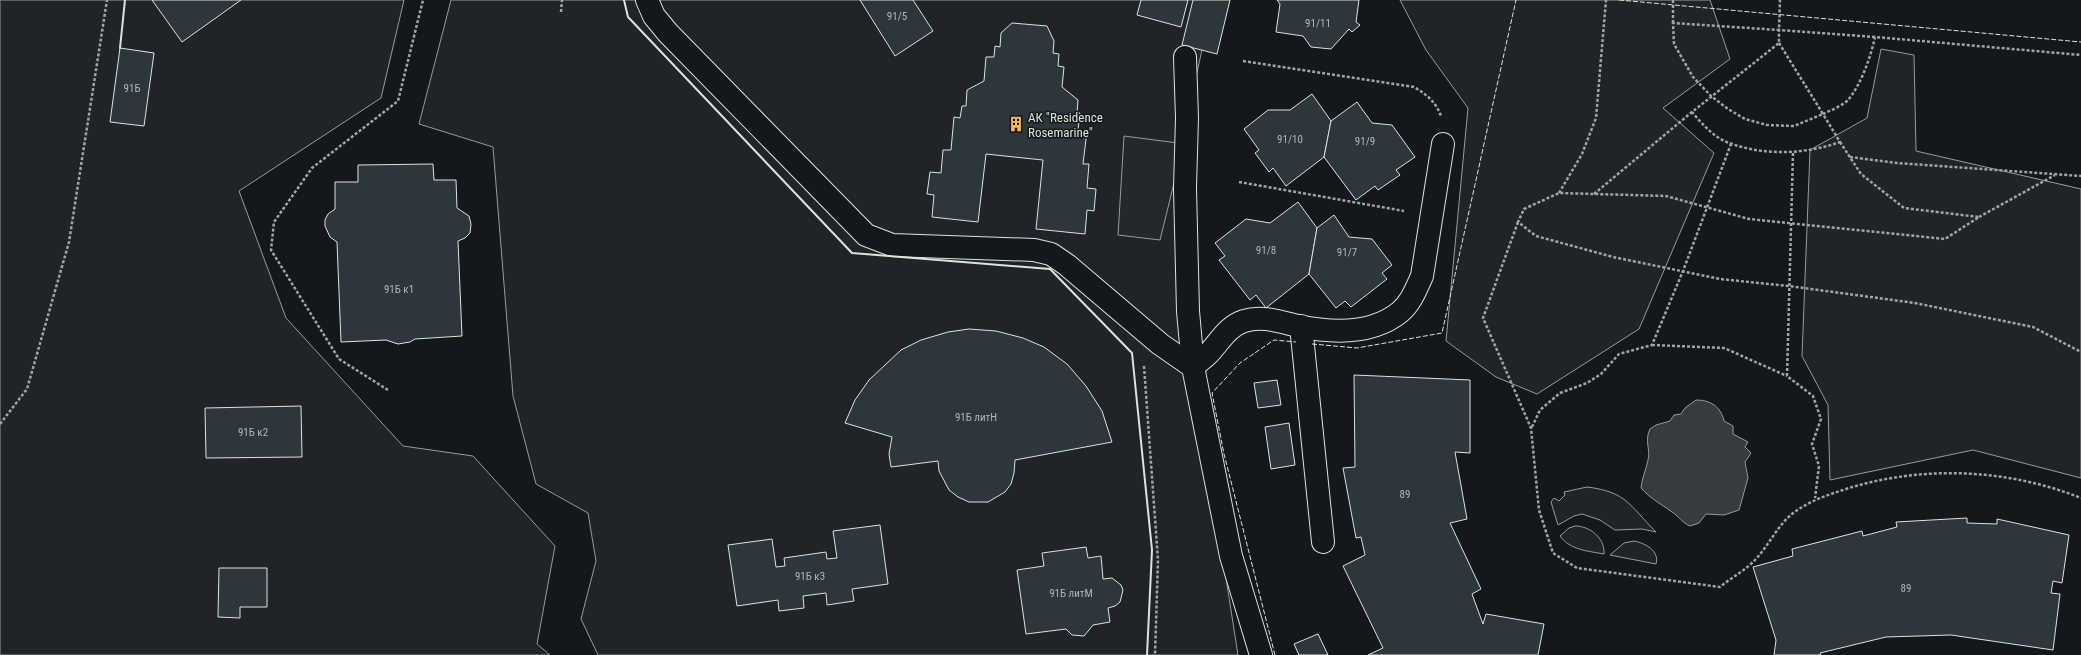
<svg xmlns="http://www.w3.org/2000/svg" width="2081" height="655" font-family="'Roboto Condensed',sans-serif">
<rect width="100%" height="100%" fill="#14181c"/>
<g fill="#202428" stroke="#939e99">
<polygon points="0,0 404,0 381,98 239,191 286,318 403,446 473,456 555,546 537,644 550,655 0,655"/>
<polygon points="451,0 1213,0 1196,77 1189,341 1238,655 598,655 581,619 596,561 588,513 536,484 513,396 493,147 419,124"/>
<polygon points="1400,0 1710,0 1730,59 1663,108 1714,153 1639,329 1537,394 1496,377 1446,341 1468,108 1426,50"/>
<polygon points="1881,49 1914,55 1916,151 2081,189 2081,478 1973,450 1830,480 1828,405 1802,356 1810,150 1867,118"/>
<path d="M1587,487C1627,492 1629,505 1656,532L1642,529L1615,530L1600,520L1582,514L1574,516L1558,525L1551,502L1554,498L1559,501L1565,495L1564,492Z"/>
<path d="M1575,526C1590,526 1605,538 1604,554C1588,551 1570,550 1560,536L1569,528Z"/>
<path d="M1634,541C1645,543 1660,551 1656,564L1610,555L1624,543Z"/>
</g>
<polygon fill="#24282b" stroke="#939e99" points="1124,136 1178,143 1177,171 1160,240 1118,235"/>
<path fill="#363b3e" stroke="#939e99" d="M1696,400C1711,400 1721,407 1724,421L1733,426V434L1748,442L1745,447L1751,453L1745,462L1748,478L1739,510L1724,515L1706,514L1699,523L1690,526C1681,522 1680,517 1672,512C1660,503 1652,500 1641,488C1642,478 1646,470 1648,460C1651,450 1644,441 1650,429L1656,425L1670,421L1674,415L1681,414L1685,408Z"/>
<g fill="#2c363c" stroke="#d8e6dc">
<polygon points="152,0 241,0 182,42"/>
<polygon points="860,0 913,0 933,31 895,56"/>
<polygon points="1141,0 1188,0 1181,27 1137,15"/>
<polygon points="1193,0 1230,0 1217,54 1182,45"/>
<polygon points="1277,0 1359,0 1356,22 1360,25 1352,32 1349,29 1331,49 1311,47 1303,36 1276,32 1280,4"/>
<polygon points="1012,23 1047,26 1054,41 1053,53 1059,54 1058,66 1064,67 1062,87 1078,100 1077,113 1080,113 1078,130 1087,131 1083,164 1089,164 1087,188 1096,189 1094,211 1087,210 1085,234 1036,229 1043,160 1014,157 986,154 978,222 932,217 934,195 927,194 930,172 941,173 943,150 951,150 954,117 960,118 962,106 966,106 967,90 984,81 986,57 994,57 995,46 1000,47 1001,33"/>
<polygon points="120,48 154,53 144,126 110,122"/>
<polygon points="1312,94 1331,121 1324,157 1286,186 1273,168 1269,172 1255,153 1259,150 1244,129 1268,110 1290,110"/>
<polygon points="1357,102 1372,123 1392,125 1415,157 1396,170 1400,175 1378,190 1375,186 1356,200 1324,157 1331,121"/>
<polygon points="433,164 434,180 456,180 457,208 469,216 471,224 470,233 465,238 458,241 462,336 415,339 410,342 398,344 386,340 341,342 337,242 330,237 325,226 325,220 328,214 335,209 335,182 358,182 358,165"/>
<polygon points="1298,202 1317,228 1309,274 1266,308 1256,295 1250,300 1219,260 1225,256 1215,243 1246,219 1270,223"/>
<polygon points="1334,215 1349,237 1372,239 1392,265 1382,273 1387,279 1351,307 1345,301 1336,308 1309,274 1317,228"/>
<polygon points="969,329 996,331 1023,338 1044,347 1067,364 1086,386 1102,411 1112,442 1015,460 1014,473 1011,484 1005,492 988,502 969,502 958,497 949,490 939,471 938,461 891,467 889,454 892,437 845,423 855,400 869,380 901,350 921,340 948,332"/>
<polygon points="1354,375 1470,380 1470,453 1455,452 1467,519 1450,523 1481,589 1472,594 1483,624 1486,614 1544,624 1538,655 1368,655 1383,648 1343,566 1365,555 1361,537 1356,538 1343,468 1355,467"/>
<polygon points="1277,380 1281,405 1258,408 1254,383"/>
<polygon points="301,406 302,457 206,458 205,408"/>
<polygon points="1289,423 1295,465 1271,469 1265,427"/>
<polygon points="1967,518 1967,523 1997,524 1997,519 2069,535 2062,583 2053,581 2051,593 2060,594 2053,650 1951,635 1886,637 1820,653 1821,655 1774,655 1776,640 1753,567 1793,556 1792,549 1862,531 1863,536 1897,527 1896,522"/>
<polygon points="880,525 888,584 852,589 854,601 827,605 826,593 803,596 804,608 779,611 778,600 737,606 728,545 772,539 776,567 785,566 784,558 826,552 827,559 837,558 833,531"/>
<polygon points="1086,547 1088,558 1101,556 1103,579 1112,578 1121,585 1123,590 1120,602 1115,606 1108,608 1110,622 1093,625 1084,636 1072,635 1066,629 1026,634 1017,570 1044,566 1042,553"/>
<polygon points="219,568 267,568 267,607 240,607 240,618 218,617"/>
<polygon points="1318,634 1328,655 1299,655 1294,644"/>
</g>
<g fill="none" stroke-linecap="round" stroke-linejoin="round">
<defs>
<g id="minor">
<polyline points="647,0 654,16 668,33 866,235 892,245 1034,250 1051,254 1067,265 1160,344 1193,367"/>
<polyline points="1185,57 1187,118 1185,188 1188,311 1193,367"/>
<polyline points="1301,326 1323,542"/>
<path d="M1261,655L1231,556L1193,367C1198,362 1204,358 1209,353C1220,341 1228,326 1244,321C1262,315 1281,322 1298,326C1332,333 1372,335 1400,312C1411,303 1416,289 1422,276L1443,144"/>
</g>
</defs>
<use href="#minor" stroke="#d8e6dc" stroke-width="24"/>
<g stroke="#9da8a2" stroke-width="2.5" stroke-dasharray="3 2" stroke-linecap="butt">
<polyline points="561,12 562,0"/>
<polyline points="1673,23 1673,0"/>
<path d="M1875,37L1779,30V43L1692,112C1703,125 1715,139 1732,144C1767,156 1806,154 1840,142L1823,114C1831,110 1842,106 1848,100C1861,85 1871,56 1875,37L2081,55"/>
<polyline points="1779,43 1823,114 1794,126 1767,125 1745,119 1728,109 1711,96 1693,77 1674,44 1673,23 1779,30 1780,0"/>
<path d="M1243,61L1414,87C1426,94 1436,102 1441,116"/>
<polyline points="1840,142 1861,174 1904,208 1979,217 1945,239 1749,219 1666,196 1559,193 1524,209 1518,222 1536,236 1613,257 1720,279 1789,286 1915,303 2033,327 2081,352"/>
<polyline points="1793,153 1787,376 1813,396 1821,419 1812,444 1819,466 1815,498"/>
<polyline points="1850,157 1897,163 2081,176"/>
<polyline points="1239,182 1404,211"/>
<polyline points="1559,193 1582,154 1596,118 1606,0"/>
<polyline points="1594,194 1692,112"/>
<polyline points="1979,217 2055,175"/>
<path d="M1518,222L1483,318L1531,428L1539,510L1553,553L1577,568L1720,587C1731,578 1744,571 1754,561C1768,547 1777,526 1792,514C1810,500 1828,495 1849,488C1925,465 2008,469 2081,498"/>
<polyline points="1652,345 1724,348 1787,376"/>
<polyline points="1144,366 1158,560 1155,655"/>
<polyline points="388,390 339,359 271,250 274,222 312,168 398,101 423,0"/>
<polyline points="0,424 27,389 69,242 107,0"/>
<polyline points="1532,427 1540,410 1560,393 1587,383 1601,374 1619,354 1652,345 1683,271 1731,144"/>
</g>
<use href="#minor" stroke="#14181c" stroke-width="22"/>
<g stroke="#d8e6dc" stroke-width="1" stroke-dasharray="5 2" stroke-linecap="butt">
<polyline points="1619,0 2081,42"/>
<polyline points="1312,344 1357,348 1442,333 1516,0"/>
<polyline points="1275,655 1224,454 1212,393 1240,363 1274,340 1296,342"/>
</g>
<g stroke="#d8e6dc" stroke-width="2">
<polyline points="624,0 628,17 852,253 1050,269 1132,353 1152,550 1147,655"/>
<polyline points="120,48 125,0"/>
</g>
</g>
<defs>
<symbol id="building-bare" viewBox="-9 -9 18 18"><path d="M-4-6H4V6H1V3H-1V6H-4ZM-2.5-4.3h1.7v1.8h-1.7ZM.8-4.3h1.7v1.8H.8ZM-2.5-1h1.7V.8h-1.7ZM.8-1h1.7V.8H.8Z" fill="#ffb74d" stroke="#14181c" stroke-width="2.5" paint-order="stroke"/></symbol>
</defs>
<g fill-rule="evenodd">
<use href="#building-bare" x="1005" y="113" width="22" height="22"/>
</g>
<g text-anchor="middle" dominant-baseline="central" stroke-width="3" stroke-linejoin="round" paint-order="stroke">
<g font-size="11" fill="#adbab4">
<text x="897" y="16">91/5</text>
<text x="1318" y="23">91/11</text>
<text x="132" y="88">91Б</text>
<text x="1290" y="139">91/10</text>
<text x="1365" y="141">91/9</text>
<text x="1266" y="250">91/8</text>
<text x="1347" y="252">91/7</text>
<text x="399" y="289">91Б к1</text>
<text x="976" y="417">91Б литН</text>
<text x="253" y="432">91Б к2</text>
<text x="1405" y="494">89</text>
<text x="810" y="576">91Б к3</text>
<text x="1906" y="588">89</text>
<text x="1071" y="593">91Б литМ</text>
</g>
<g font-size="13" fill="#d8e6dc" stroke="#14181c" text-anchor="start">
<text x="1028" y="117">АК "Residence<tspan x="1028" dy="15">Rosemarine"</tspan></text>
</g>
</g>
</svg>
